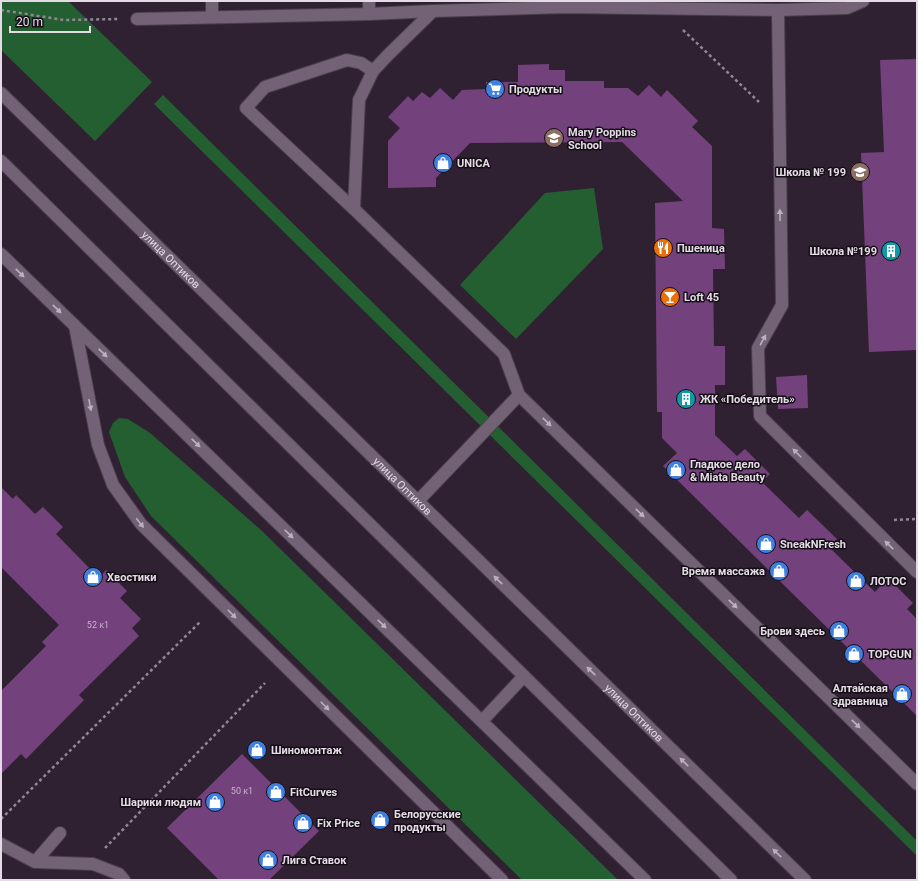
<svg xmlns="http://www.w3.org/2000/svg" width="918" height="881" font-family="Roboto,sans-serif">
<rect width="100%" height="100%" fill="#302132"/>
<g fill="#245f32">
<polygon points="1,1 68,1 152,82 95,141 1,50"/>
<polygon points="163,95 917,841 917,856 154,104"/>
<polygon points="594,188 603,249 516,339 460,285 545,193"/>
<polygon points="119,418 128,419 150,433 261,530 618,880 522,880 151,516 125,477 109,432 113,423"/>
</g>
<g fill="#73417c">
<polygon points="917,59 917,350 869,352 861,153 884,152 880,60"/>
<polygon points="549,64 549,70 565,70 565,81 604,81 604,88 628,88 638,96 649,85 661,97 667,90 698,121 692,127 712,146 712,228 724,229 725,269 713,269 714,346 725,346 725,385 715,385 715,435 737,456 745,449 770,474 762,482 799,518 807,510 837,539 829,547 875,592 888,578 913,603 907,609 917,619 917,716 663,466 677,453 662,438 662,412 657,412 655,203 683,201 622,142 470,143 436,178 436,187 388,188 388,141 400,128 388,117 408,96 413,101 422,92 430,98 440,88 453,100 462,90 486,89 486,82 518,82 518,65"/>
<polygon points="807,375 808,408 778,409 776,377"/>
<polygon points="1,487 13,499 16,495 35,514 43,507 63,527 56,534 99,578 106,570 127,591 120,598 141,619 132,628 139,636 79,695 84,700 26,759 21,754 1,774 1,691 46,646 42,642 59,625 1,567"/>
<polygon points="242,754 319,831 269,880 219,880 167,828"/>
</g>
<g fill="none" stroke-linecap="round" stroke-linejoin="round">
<defs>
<g id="minor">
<polyline points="212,1 212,17"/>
<polyline points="369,1 369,14"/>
<polyline points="863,1 847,8 778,10 565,7 433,11 388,55 373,71 359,100 354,209 504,354 519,395 917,784"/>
<polyline points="778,10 782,305 758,348 760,416 917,572"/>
<polyline points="137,19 369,14 433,11"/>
<path id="s1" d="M1,93L805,880"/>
<polyline points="1,161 731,880"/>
<polyline points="354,209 246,108 265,87 347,60 361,63 373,71"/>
<polyline points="1,254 645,880"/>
<polyline points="75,326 98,445 113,485 141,524 502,880"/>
<polyline points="418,501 519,395"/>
<polyline points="482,721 524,676"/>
<polyline points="1,844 35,862 93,864 119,874 124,880"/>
<polyline points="35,862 60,833"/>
</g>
</defs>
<use href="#minor" stroke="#493d4b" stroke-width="14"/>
<g stroke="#938795" stroke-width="2.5" stroke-dasharray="3 3" stroke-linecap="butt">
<polyline points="1,10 64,20 119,19"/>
<polyline points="683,30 759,102"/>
<polyline points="894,520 917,519"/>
<polyline points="1,819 201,621"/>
<polyline points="105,848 265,683"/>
</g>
<use href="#minor" stroke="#736276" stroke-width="12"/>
</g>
<defs><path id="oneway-solid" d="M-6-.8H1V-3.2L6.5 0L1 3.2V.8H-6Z"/></defs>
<g fill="#bcb1bf">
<use href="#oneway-solid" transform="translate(780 215) rotate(-91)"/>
<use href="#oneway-solid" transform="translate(20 273) rotate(44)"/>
<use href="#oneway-solid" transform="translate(57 309) rotate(44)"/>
<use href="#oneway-solid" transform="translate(763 340) rotate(-61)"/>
<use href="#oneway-solid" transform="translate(103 353) rotate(44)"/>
<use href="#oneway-solid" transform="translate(90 405) rotate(79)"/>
<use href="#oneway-solid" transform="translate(547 422) rotate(44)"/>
<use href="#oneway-solid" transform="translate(196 443) rotate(44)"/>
<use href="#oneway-solid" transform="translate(797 453) rotate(-135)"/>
<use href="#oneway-solid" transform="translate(640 513) rotate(44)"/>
<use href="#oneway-solid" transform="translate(140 523) rotate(51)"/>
<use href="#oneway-solid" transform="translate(289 534) rotate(44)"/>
<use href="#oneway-solid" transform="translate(889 545) rotate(-136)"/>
<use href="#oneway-solid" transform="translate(498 580) rotate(-136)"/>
<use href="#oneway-solid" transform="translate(733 604) rotate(44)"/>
<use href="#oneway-solid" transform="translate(232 614) rotate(45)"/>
<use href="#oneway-solid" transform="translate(382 624) rotate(44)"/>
<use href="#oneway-solid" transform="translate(591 671) rotate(-136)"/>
<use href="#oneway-solid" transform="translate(325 706) rotate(45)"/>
<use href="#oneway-solid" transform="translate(856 724) rotate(44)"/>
<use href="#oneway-solid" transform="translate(684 762) rotate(-136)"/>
<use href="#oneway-solid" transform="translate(777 853) rotate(-136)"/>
</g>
<defs>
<symbol id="supermarket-disc" viewBox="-11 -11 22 22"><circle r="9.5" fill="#3f7fe0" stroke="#140e15"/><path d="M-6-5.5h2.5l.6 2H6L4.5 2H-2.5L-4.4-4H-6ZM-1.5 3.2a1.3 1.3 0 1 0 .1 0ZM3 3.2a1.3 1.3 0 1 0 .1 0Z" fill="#fff"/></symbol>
<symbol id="school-disc" viewBox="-11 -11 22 22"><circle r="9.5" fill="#8d6e63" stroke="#140e15"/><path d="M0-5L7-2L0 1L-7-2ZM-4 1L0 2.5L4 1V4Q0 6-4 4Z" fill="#fff"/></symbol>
<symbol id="shop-disc" viewBox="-11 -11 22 22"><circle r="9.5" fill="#3f7fe0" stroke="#140e15"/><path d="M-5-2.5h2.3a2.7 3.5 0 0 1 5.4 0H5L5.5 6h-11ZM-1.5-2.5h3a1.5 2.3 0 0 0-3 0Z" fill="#fff"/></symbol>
<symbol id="restaurant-disc" viewBox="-11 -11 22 22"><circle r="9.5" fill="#e8710a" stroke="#140e15"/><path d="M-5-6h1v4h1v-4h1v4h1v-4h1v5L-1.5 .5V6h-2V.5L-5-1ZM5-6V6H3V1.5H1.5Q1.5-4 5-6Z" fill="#fff"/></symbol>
<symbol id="building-disc" viewBox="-11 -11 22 22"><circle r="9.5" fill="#0f9aa8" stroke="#140e15"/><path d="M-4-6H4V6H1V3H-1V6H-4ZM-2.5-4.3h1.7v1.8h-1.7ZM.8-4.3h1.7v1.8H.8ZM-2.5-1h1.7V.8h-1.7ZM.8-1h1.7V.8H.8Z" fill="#fff"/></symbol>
<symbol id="bar-disc" viewBox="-11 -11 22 22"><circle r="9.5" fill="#e8710a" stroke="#140e15"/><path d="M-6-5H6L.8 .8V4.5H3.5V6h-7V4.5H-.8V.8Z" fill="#fff"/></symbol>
</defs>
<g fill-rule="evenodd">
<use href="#supermarket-disc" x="484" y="78" width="22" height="22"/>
<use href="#school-disc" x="543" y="127" width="22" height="22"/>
<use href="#shop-disc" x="432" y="152" width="22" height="22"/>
<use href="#school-disc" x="849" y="161" width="22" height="22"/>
<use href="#restaurant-disc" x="652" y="237" width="22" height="22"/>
<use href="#building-disc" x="880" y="240" width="22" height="22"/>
<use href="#bar-disc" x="659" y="286" width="22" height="22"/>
<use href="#building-disc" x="675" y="388" width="22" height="22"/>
<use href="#shop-disc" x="665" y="459" width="22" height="22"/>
<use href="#shop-disc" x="755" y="533" width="22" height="22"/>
<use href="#shop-disc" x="768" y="560" width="22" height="22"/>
<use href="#shop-disc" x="82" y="566" width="22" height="22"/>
<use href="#shop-disc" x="845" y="570" width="22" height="22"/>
<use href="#shop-disc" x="828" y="620" width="22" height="22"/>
<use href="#shop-disc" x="843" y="643" width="22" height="22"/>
<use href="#shop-disc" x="891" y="683" width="22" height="22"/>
<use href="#shop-disc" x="246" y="739" width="22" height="22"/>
<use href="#shop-disc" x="265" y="781" width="22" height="22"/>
<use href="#shop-disc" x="204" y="791" width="22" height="22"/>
<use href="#shop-disc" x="369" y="809" width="22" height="22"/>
<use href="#shop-disc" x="292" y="812" width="22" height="22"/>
<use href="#shop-disc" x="257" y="849" width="22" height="22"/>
</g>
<g text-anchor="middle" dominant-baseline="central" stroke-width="3" stroke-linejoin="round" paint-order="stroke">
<g font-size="9" fill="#c8b4cc">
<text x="98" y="625">52 к1</text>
<text x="242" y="791">50 к1</text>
</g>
<g font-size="11" font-weight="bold" fill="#e4dbe6" stroke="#140e15" text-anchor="start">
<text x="509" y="89">Продукты</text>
<text x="568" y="132">Mary Poppins<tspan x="568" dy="13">School</tspan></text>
<text x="457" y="163">UNICA</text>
<text x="846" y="172" text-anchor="end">Школа № 199</text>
<text x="677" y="248">Пшеница</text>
<text x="877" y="251" text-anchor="end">Школа №199</text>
<text x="684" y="297">Loft 45</text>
<text x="700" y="399">ЖК «Победитель»</text>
<text x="690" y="464">Гладкое дело<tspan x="690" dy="13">&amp; Miata Beauty</tspan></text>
<text x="780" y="544">SneakNFresh</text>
<text x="765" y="571" text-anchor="end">Время массажа</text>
<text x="107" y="577">Хвостики</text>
<text x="870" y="581">ЛОТОС</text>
<text x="825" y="631" text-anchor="end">Брови здесь</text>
<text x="868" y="654">TOPGUN</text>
<text x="888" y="688" text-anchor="end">Алтайская<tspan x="888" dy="13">здравница</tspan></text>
<text x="271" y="750">Шиномонтаж</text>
<text x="290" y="792">FitCurves</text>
<text x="201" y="802" text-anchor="end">Шарики людям</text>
<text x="394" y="814">Белорусские<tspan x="394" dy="13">продукты</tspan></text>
<text x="317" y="823">Fix Price</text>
<text x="282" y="860">Лига Ставок</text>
</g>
<g font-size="11" fill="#e4dbe6" stroke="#140e15">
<text stroke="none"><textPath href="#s1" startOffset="238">улица Оптиков</textPath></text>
<text stroke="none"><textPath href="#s1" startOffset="562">улица Оптиков</textPath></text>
<text stroke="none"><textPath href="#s1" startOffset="886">улица Оптиков</textPath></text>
</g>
</g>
<rect width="918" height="881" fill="none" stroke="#e4dbe6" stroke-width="4"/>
<path d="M10 26v6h80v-6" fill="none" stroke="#e4dbe6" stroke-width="2"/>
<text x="16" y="26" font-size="12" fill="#e4dbe6" stroke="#140e15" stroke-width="3" paint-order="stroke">20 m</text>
</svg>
